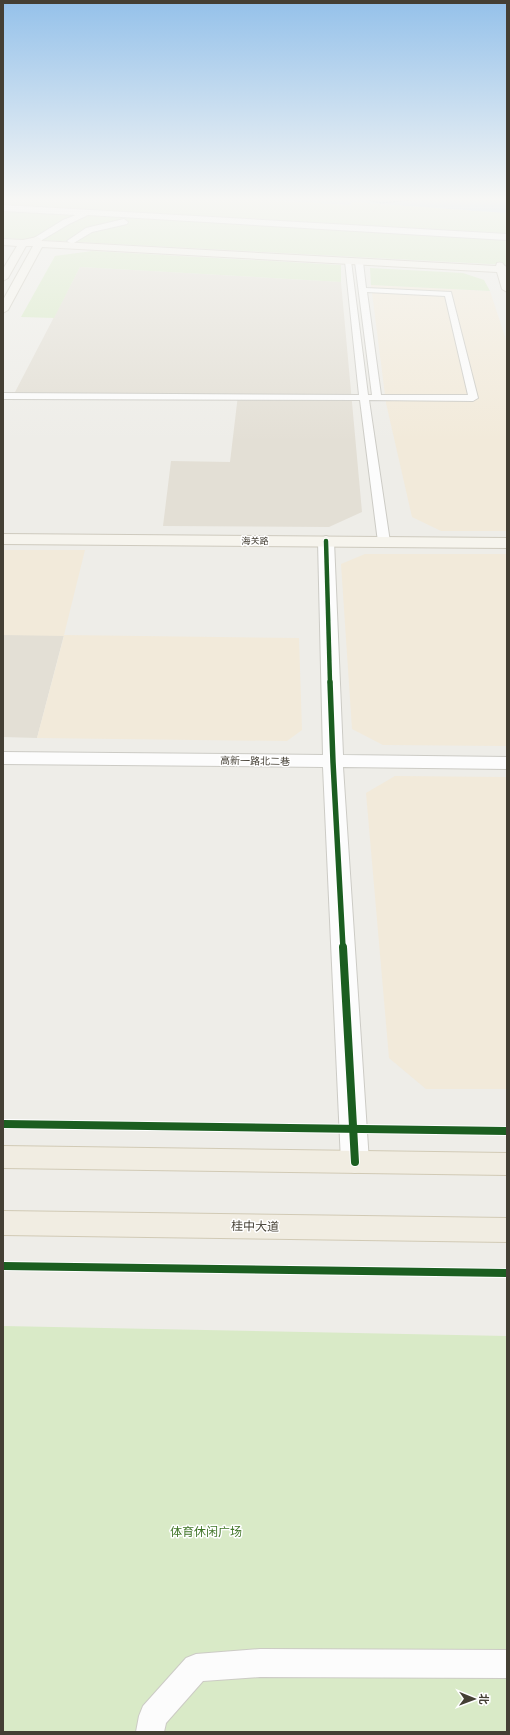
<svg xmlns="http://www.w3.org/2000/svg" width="510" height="1735" font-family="Poppins,'Noto Sans SC',sans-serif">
<rect width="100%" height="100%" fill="#eeede8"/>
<g fill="#e3dfd5">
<polygon points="80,267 341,282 362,512 329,527 163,526 171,461 230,462 238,395 14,394"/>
<polygon points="3,635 64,635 37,738 3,737"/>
</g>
<g fill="#f2eada">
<polygon points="371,285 490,291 507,343 507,531 441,531 412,517 386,403"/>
<polygon points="3,550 85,550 64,635 299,638 302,730 287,741 37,738 64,636 3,635"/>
<polygon points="365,554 507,554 507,746 383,745 352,729 341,564"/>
<polygon points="395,776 507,777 507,1089 426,1089 389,1058 366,793"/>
</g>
<g fill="#d9eac7">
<polygon points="3,200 269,200 349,205 351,202 507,213 507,265 3,238"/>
<polygon points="92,251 341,265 341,282 80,267 54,318 21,317 55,256"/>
<polygon points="370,268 463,273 484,280 490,291 371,285"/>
<polygon points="3,1326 507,1336 507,1732 3,1732"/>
</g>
<polygon fill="#b7d4ee" points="269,200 507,200 507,213 352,202 350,205"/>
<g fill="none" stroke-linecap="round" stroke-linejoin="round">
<polyline stroke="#2e70af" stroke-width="1" stroke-dasharray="2 1.5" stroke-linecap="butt" points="369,200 381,203 411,200"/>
<defs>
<g id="lane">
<path d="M348,259L351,261L368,395H372L355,262L359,260L363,262L366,288L451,292L478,398L473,401L369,400L390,542L388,544H380L378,542L360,400L3,399V393L359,395L345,261ZM367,292L445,296L468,395H381Z"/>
<polygon points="260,1649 507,1650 507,1678 260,1677 203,1681 166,1723 164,1732 136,1732 139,1716 143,1706 186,1658 196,1654"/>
</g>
<g id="street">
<polygon points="3,205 507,234 507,240 88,215 69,224 37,243 32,240 34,238 63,220 76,215 3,211"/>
<polygon points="124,219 128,222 127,224 92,232 72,244 67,241 86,228"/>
<polygon points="326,536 331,538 334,541 343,755 507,757 507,769 343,767 369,1162 365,1170 355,1173 345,1170 341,1162 323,767 3,764 3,752 323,755 318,541 321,538"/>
</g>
<g id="secondary">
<path d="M37,237L40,238L42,241L496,266L497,263C505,261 502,266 507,267V292L502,289L497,272L42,247L8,310L3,313V300L33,246H26L8,278L3,281V269L17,246L3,245V239L23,240Z"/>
<polygon points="3,534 507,538 507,548 3,544"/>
</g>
<g id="primary">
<polygon points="3,1146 507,1153 507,1175 3,1168"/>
<polygon points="3,1211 507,1218 507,1242 3,1235"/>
</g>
</defs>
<use href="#lane" stroke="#cccbc5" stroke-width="2"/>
<use href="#street" stroke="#cccbc5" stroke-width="2"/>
<use href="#secondary" stroke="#cecabe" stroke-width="2"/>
<use href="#primary" stroke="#d1cab5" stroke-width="2"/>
<polyline stroke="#cdcbc6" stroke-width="1" stroke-dasharray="1 1" stroke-linecap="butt" points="373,212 381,203"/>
<use href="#lane" fill="#fcfcfc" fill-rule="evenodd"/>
<use href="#street" fill="#fcfcfc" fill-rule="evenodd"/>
<use href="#secondary" fill="#f6f4ed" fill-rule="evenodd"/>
<use href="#primary" fill="#f1ede2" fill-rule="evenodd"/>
<defs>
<polyline id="cycleway-far2" points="326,541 330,683"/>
<polyline id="cycleway-far1" points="330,682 333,762 343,948"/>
<g id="cycleway">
<polyline points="343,947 355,1162"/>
<polyline points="3,1124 507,1131"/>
<polyline points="3,1266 507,1273"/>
</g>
</defs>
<use href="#cycleway-far2" stroke="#fff" stroke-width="6"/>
<use href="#cycleway-far1" stroke="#fff" stroke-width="8"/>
<use href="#cycleway" stroke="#fff" stroke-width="10"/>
<use href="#cycleway-far2" stroke="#1b5e20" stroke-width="4.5"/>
<use href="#cycleway-far1" stroke="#1b5e20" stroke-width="5.5"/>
<use href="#cycleway" stroke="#1b5e20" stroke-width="8"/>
</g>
<linearGradient id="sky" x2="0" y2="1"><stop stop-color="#94c1ea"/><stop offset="0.45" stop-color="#f7f7f5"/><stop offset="1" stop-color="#f7f7f5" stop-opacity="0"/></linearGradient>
<rect width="510" height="442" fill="url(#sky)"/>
<g text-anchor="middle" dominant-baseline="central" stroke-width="3" stroke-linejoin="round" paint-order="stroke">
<g font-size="9" fill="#443f34" stroke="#fff">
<text x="255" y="541">海关路</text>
</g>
<g font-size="10" fill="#443f34" stroke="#fff">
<text transform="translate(255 761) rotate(1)">高新一路北二巷</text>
</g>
<g font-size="12" fill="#443f34" stroke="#fff">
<text transform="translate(255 1226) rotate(1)">桂中大道</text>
</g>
<g font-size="12" fill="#407528" stroke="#fff">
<text x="206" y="1531">体育休闲广场</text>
</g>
</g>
<rect width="510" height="1735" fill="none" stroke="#443f34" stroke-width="8"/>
<g transform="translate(474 1699) rotate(91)" stroke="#ffffff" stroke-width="3" paint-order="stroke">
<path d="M0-3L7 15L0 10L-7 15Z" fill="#443f34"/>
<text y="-6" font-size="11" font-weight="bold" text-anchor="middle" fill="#443f34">北</text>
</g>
</svg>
